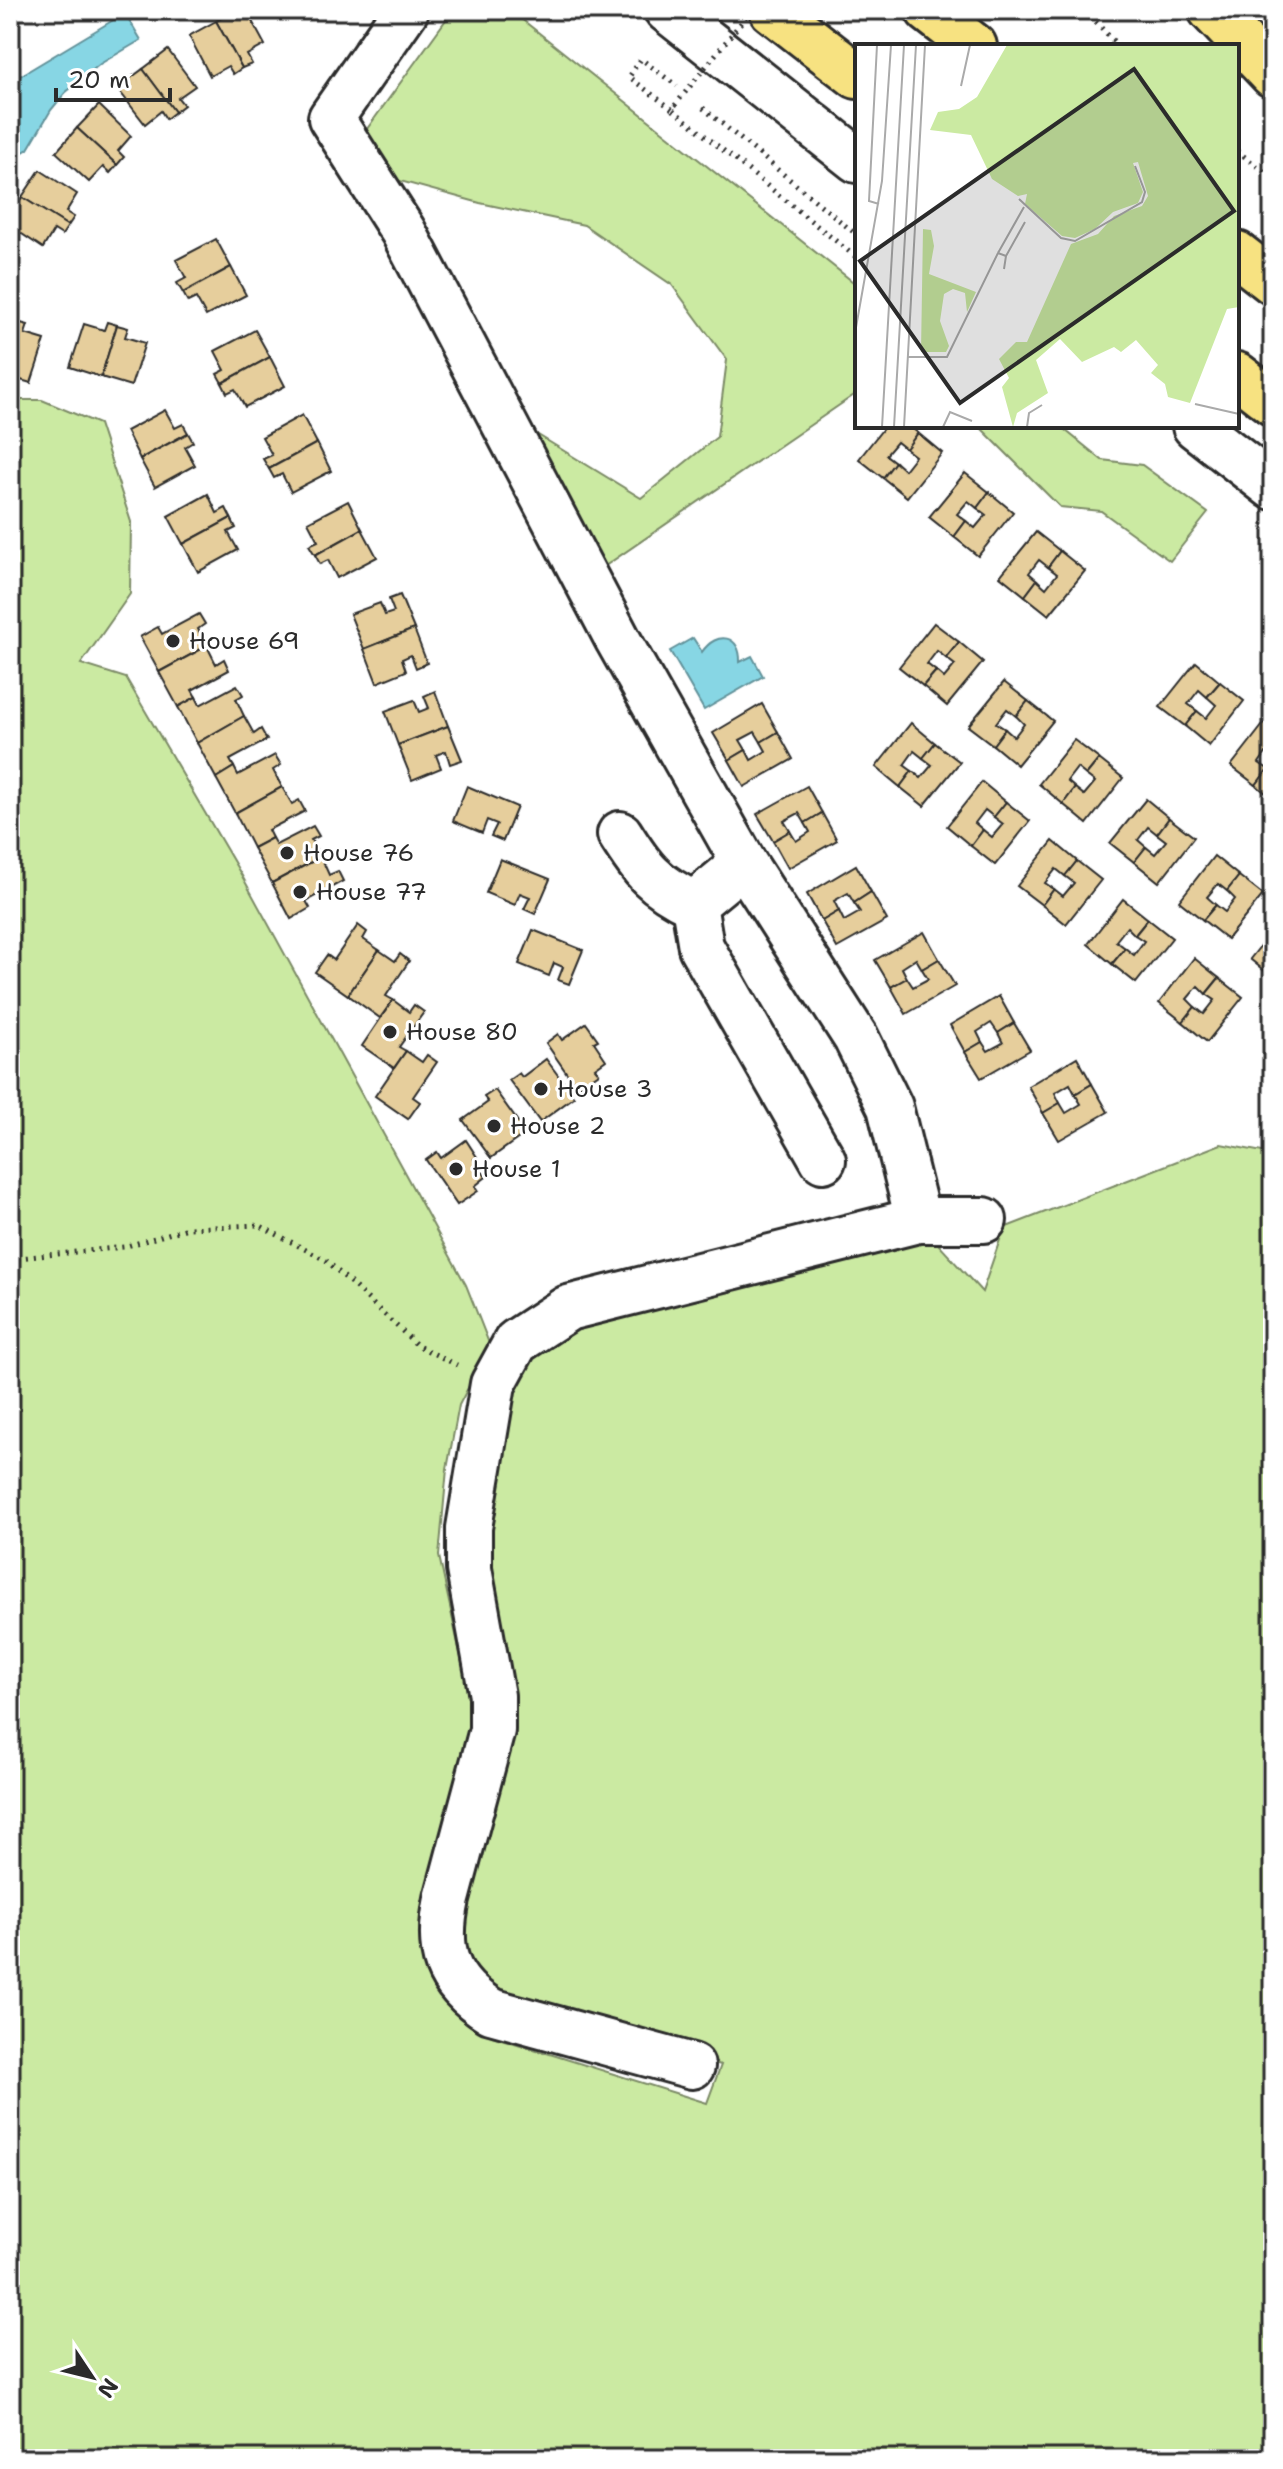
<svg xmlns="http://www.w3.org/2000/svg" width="1283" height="2469" font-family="'Shantell Sans',sans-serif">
<rect width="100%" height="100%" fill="#fff"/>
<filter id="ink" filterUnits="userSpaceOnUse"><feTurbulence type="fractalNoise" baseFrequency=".0125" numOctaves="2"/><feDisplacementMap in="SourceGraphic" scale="16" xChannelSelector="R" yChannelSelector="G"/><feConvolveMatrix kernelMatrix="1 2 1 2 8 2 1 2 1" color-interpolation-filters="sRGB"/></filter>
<g filter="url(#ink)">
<g fill="#cbeaa2" stroke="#7b8a66" stroke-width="2">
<polygon points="453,10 510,10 857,285 857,393 605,566 525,427 641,498 717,437 727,360 672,285 584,225 480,203 389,178 364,133"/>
<polygon points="10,400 42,400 99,424 131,522 130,594 81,664 126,678 242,876 466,1285 490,1346 459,1405 447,1469 439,1556 476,1727 420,1934 435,1983 454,2012 492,2036 707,2103 721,2065 502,2002 479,1985 456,1930 508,1735 479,1556 510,1395 534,1353 578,1324 929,1234 982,1292 1004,1228 1221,1144 1273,1154 1273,2459 10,2459"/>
<polygon points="979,426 1060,426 1102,460 1142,465 1208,513 1170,561 1101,511 1060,507"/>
</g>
<g fill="#87d6e4" stroke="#62929a" stroke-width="2">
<polygon points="125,13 141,40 100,64 65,93 51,110 28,149 10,160 10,82"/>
<path d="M693,638L702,652C717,630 741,635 740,662L752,656L763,676L704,710L670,651Z"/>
</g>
<g fill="#e6ce9c" stroke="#2b2b2b" stroke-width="2">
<polygon points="236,10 246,10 265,45 247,55 252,64 242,68 216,21"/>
<polygon points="216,21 242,68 233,74 228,66 210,76 189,36"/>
<polygon points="168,50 195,86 178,98 184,105 175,112 143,69"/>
<polygon points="143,69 175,112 166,119 161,111 145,124 117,88"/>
<polygon points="99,105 131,136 118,151 124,157 117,165 77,128"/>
<polygon points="77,128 117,165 110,173 103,167 89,182 56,152"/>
<polygon points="40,170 77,194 66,212 74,217 68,226 22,197"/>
<polygon points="22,197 68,226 62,235 54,230 43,248 10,226 10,216"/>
<polygon points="216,239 231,267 183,293 177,283 186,278 176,260"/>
<polygon points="231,267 246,295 206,316 196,298 188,302 183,293"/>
<polygon points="17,322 28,325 25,334 45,340 31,383 10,377 10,344"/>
<polygon points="107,322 117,325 101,377 70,367 84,324 104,330"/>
<polygon points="117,325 128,328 125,337 145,343 131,386 101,377"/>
<polygon points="255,330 270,357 222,383 217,374 225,370 215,351"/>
<polygon points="270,357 285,386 245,407 235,389 227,393 222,383"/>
<polygon points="165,410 175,428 183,424 188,433 140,459 126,431"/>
<polygon points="302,415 317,443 269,469 263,459 272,455 262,437"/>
<polygon points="885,426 909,426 918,433 906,449 897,442 886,455 895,462 883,478 859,459"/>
<polygon points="188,433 193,442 185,447 195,465 155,487 140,459"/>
<polygon points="918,433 942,453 907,497 883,478 895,462 904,470 915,456 906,449"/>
<polygon points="317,443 331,471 291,492 282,474 274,478 269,469"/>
<polygon points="965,473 989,492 977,508 968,501 957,514 966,521 954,537 929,517"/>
<polygon points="989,492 1013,512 978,556 954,537 966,521 975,528 986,515 977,508"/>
<polygon points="208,494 217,513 226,508 231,518 183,544 168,516"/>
<polygon points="348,501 362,529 315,555 309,545 318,541 308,522"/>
<polygon points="231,518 236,528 228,532 238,550 198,572 183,544"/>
<polygon points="362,529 377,557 337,578 328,560 320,564 315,555"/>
<polygon points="1036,532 1060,551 1048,567 1039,560 1029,573 1037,580 1025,596 1000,576"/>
<polygon points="1060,551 1085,571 1049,615 1025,596 1037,580 1046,588 1057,574 1048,567"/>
<polygon points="400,595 414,629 364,649 350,614 380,603 385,615 394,612 389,599"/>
<polygon points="199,614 205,624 198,629 207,646 159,672 140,637 158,627 162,634"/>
<polygon points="934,623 959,642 946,658 937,651 927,664 936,671 923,686 899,667"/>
<polygon points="414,629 427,663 416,668 411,655 402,659 406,671 377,683 364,649"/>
<polygon points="959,642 983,662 947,706 923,686 936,671 944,678 955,665 946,658"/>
<polygon points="207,646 216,664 224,659 229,670 192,690 196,697 178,707 159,672"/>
<polygon points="1196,662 1220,682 1207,697 1199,690 1188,704 1197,711 1185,726 1160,707"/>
<polygon points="1004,682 1028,701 1016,716 1007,709 996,723 1005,729 993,745 968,726"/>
<polygon points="1220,682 1244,701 1209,746 1185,726 1197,711 1206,718 1216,705 1207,697"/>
<polygon points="237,685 243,695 236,699 244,716 197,743 178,707 196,697 200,705"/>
<polygon points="435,691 448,726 398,745 385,711 414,700 419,712 429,708 424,696"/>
<polygon points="1028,701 1053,721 1017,765 993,745 1005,729 1014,737 1024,724 1016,716"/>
<polygon points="762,704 778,732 761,742 755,732 740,740 746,750 729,760 713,733"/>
<polygon points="244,716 254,734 261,729 267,740 230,760 234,767 216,778 197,743"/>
<polygon points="1266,721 1273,726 1273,752 1269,749 1259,763 1268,769 1256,785 1231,766"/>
<polygon points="911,723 935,743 923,758 914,751 904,765 912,771 900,787 876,767"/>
<polygon points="448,726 462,760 450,764 446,751 436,755 441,768 412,780 398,745"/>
<polygon points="778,732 793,759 744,787 729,760 746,750 751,760 766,751 761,742"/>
<polygon points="1074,740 1099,759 1086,775 1077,768 1067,781 1075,788 1063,804 1039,784"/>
<polygon points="935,743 960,762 924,806 900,787 912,771 921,778 932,765 923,758"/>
<polygon points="275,755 281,765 273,770 282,787 235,813 216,778 234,767 238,775"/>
<polygon points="1099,759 1123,778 1087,824 1063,804 1075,788 1084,795 1095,782 1086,775"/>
<polygon points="1268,769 1273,774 1273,799 1256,785"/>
<polygon points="982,782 1006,802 994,817 985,810 975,823 983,830 971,846 947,826"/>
<polygon points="467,786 517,807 503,841 491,836 497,824 487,820 482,833 453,821"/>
<polygon points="807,786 822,813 805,823 799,813 784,821 790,831 773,841 757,814"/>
<polygon points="282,787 292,804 299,800 305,811 268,830 272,838 253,848 235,813"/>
<polygon points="1146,799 1169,818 1157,834 1148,827 1138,840 1146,847 1134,862 1110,843"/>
<polygon points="1006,802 1030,821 995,865 971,846 983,830 992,837 1003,824 994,817"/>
<polygon points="822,813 837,840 788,868 773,841 790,831 796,841 810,832 805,823"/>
<polygon points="1169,818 1194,837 1159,882 1134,862 1146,847 1155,854 1166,841 1157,834"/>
<polygon points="313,826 319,836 311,840 321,857 272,883 253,848 272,838 276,845"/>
<polygon points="1053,841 1077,861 1065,876 1056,869 1045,883 1054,889 1042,905 1017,886"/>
<polygon points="1214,856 1239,876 1227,891 1218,884 1207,897 1216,905 1203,920 1179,901"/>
<polygon points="321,857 329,875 338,871 343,881 306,901 310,908 291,919 272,883"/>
<polygon points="500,859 550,879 535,914 524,909 530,897 520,893 515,905 486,893"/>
<polygon points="1077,861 1101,880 1066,924 1042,905 1054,889 1063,896 1074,883 1065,876"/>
<polygon points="856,865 871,892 854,903 848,893 834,901 839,911 822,921 807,894"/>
<polygon points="1239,876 1263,895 1227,939 1203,920 1216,905 1225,912 1235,899 1227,891"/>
<polygon points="871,892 887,920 837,948 822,921 839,911 844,921 860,912 854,903"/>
<polygon points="1123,899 1148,919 1135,935 1127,927 1116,941 1125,948 1112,964 1088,944"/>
<polygon points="1148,919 1172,938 1136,983 1112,964 1125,948 1134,955 1144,941 1135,935"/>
<polygon points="358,925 367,932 363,939 379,950 348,995 315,972 327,955 334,960"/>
<polygon points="533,930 583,950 569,984 558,980 563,967 554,963 549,976 519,964"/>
<polygon points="1273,930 1273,978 1250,959"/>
<polygon points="924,932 939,959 922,969 916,959 902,968 907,978 891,987 875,960"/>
<polygon points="379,950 395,961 400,954 409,961 386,996 393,1000 380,1018 348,995"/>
<polygon points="1194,958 1219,978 1206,994 1198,986 1187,999 1195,1007 1183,1022 1159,1003"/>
<polygon points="939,959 955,986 906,1014 891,987 907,978 913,987 928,979 922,969"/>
<polygon points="1219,978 1243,997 1207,1042 1183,1022 1195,1007 1204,1014 1215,1000 1206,994"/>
<polygon points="999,996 1014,1023 998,1033 991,1023 977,1032 982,1042 965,1052 950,1025"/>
<polygon points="393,1000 409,1012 414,1005 424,1012 399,1047 406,1051 394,1068 362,1046"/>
<polygon points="586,1023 598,1040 594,1042 606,1060 595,1068 599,1073 577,1088 546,1043 558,1034 562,1040"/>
<polygon points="1014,1023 1030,1050 981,1078 965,1052 982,1042 988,1051 1003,1043 998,1033"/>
<polygon points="406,1051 422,1062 427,1055 437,1062 413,1097 420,1102 408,1119 375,1096"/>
<polygon points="1077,1057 1092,1084 1075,1094 1070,1084 1055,1093 1060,1103 1043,1113 1028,1086"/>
<polygon points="546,1059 574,1097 540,1122 509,1080 519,1073 522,1077"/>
<polygon points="1092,1084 1108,1112 1059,1140 1043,1113 1060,1103 1066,1113 1081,1104 1075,1094"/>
<polygon points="495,1090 526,1133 491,1158 463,1120 488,1102 484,1097"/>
<polygon points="466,1140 477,1157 474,1159 486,1177 475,1186 478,1191 457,1205 426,1160 437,1152 441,1158"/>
</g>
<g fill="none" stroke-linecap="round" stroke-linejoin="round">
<defs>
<g id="minor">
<path d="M406,10L331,118L403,231L618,640L744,863L694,904C654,885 643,871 620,834"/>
<polyline points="667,10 857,160"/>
<polyline points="1195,426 1273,487"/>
<polyline points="744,863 856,1038 890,1107 918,1220"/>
<polyline points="694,904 701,947 823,1160"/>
<path d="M692,2066L491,2011C445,1982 436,1951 447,1899L492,1730V1696L469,1569V1528L493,1384L516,1342L568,1308L918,1220H984"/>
</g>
<polyline id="major" points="1211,10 1273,75"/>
<g id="highway">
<polyline points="772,10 857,76"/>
<polyline points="928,10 974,46"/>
<polyline points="1237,254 1273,282"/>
<polyline points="1237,375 1273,403"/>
</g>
</defs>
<use href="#minor" stroke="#2b2b2b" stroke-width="50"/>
<use href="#major" stroke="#2b2b2b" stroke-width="50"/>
<use href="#highway" stroke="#2b2b2b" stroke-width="50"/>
<g stroke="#2b2b2b" stroke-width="5" stroke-dasharray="2 6" stroke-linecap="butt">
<polyline points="1085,10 1118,46"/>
<polyline points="703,108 857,235"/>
<polyline points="672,109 629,77 641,59 677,86"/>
<polyline points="1237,151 1273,178"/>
<polyline points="10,1259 124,1247 188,1228 259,1225 327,1261 418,1346 457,1365"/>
</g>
<use href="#minor" stroke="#fff" stroke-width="44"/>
<use href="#major" stroke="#f7e281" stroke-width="44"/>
<use href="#highway" stroke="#f7e281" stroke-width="44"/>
<polyline stroke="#2b2b2b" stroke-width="5" stroke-dasharray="2 6" stroke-linecap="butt" points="751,10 672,109 857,258"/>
</g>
</g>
<g fill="#2b2b2b" stroke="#fff" stroke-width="3">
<circle cx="173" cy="641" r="8"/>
<circle cx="287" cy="853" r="8"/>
<circle cx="300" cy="892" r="8"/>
<circle cx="390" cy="1032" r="8"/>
<circle cx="541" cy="1089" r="8"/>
<circle cx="494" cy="1126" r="8"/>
<circle cx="456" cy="1169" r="8"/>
</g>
<g text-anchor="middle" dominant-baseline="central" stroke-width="6" stroke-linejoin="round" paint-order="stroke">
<g font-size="24" fill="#2b2b2b" stroke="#fff" text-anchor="start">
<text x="189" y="641">House 69</text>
<text x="303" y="853">House 76</text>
<text x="316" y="892">House 77</text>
<text x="406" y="1032">House 80</text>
<text x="557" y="1089">House 3</text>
<text x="510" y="1126">House 2</text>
<text x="472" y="1169">House 1</text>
</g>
</g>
<g transform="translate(855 44)">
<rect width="384" height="384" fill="#fff"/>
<path d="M152,1H384V263L372,265L335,359L313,353L310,340L296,329L303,321L281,296L266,308L259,303L227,318L205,295L181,316L193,349L162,369L158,383L147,343L154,334L144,315L161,298H172L216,200L243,190L259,172L287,162L293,152L283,118L278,119L288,148L283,159L258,168L240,185L220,194L207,192L170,160L172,150L163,152L137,135L116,91L75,86L83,68L104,65L122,53ZM68,185L76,186L79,202L74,230L121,248L112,268L110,249L98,245L89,250L85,277L94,302L91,308H66Z" fill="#cbeaa2"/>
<path fill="none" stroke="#aaa" stroke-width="2" d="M22,1L14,157L24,160M106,42L115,1M164,155L206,194L220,197L287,158L290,148L280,122M143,209L169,163M151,212L170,178M0,289L27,137L36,1M53,313H92L143,209L151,212L149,225M340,360L384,370M27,383L49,1M39,383L61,1M49,383L70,1M88,383L95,368L117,377M172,383L174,369L187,361"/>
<path fill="#2b2b2b" fill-opacity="0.15" stroke="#2b2b2b" stroke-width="4" d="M279,25L379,167L105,359L5,217Z"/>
<rect width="384" height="384" fill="none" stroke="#2b2b2b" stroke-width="4"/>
</g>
<rect width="1283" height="2469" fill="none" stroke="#fff" stroke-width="40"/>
<rect x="20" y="20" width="1243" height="2429" fill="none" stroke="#2b2b2b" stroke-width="3" filter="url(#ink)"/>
<g transform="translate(92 2377) rotate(125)" stroke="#ffffff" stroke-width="6" paint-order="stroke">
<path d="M0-6L14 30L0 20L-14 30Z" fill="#2b2b2b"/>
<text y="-12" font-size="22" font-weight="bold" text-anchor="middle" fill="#2b2b2b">N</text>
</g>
<path d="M56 88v12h114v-12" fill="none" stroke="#2b2b2b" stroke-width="4"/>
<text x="68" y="88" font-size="24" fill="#2b2b2b" stroke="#ffffff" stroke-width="6" paint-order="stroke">20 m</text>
</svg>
